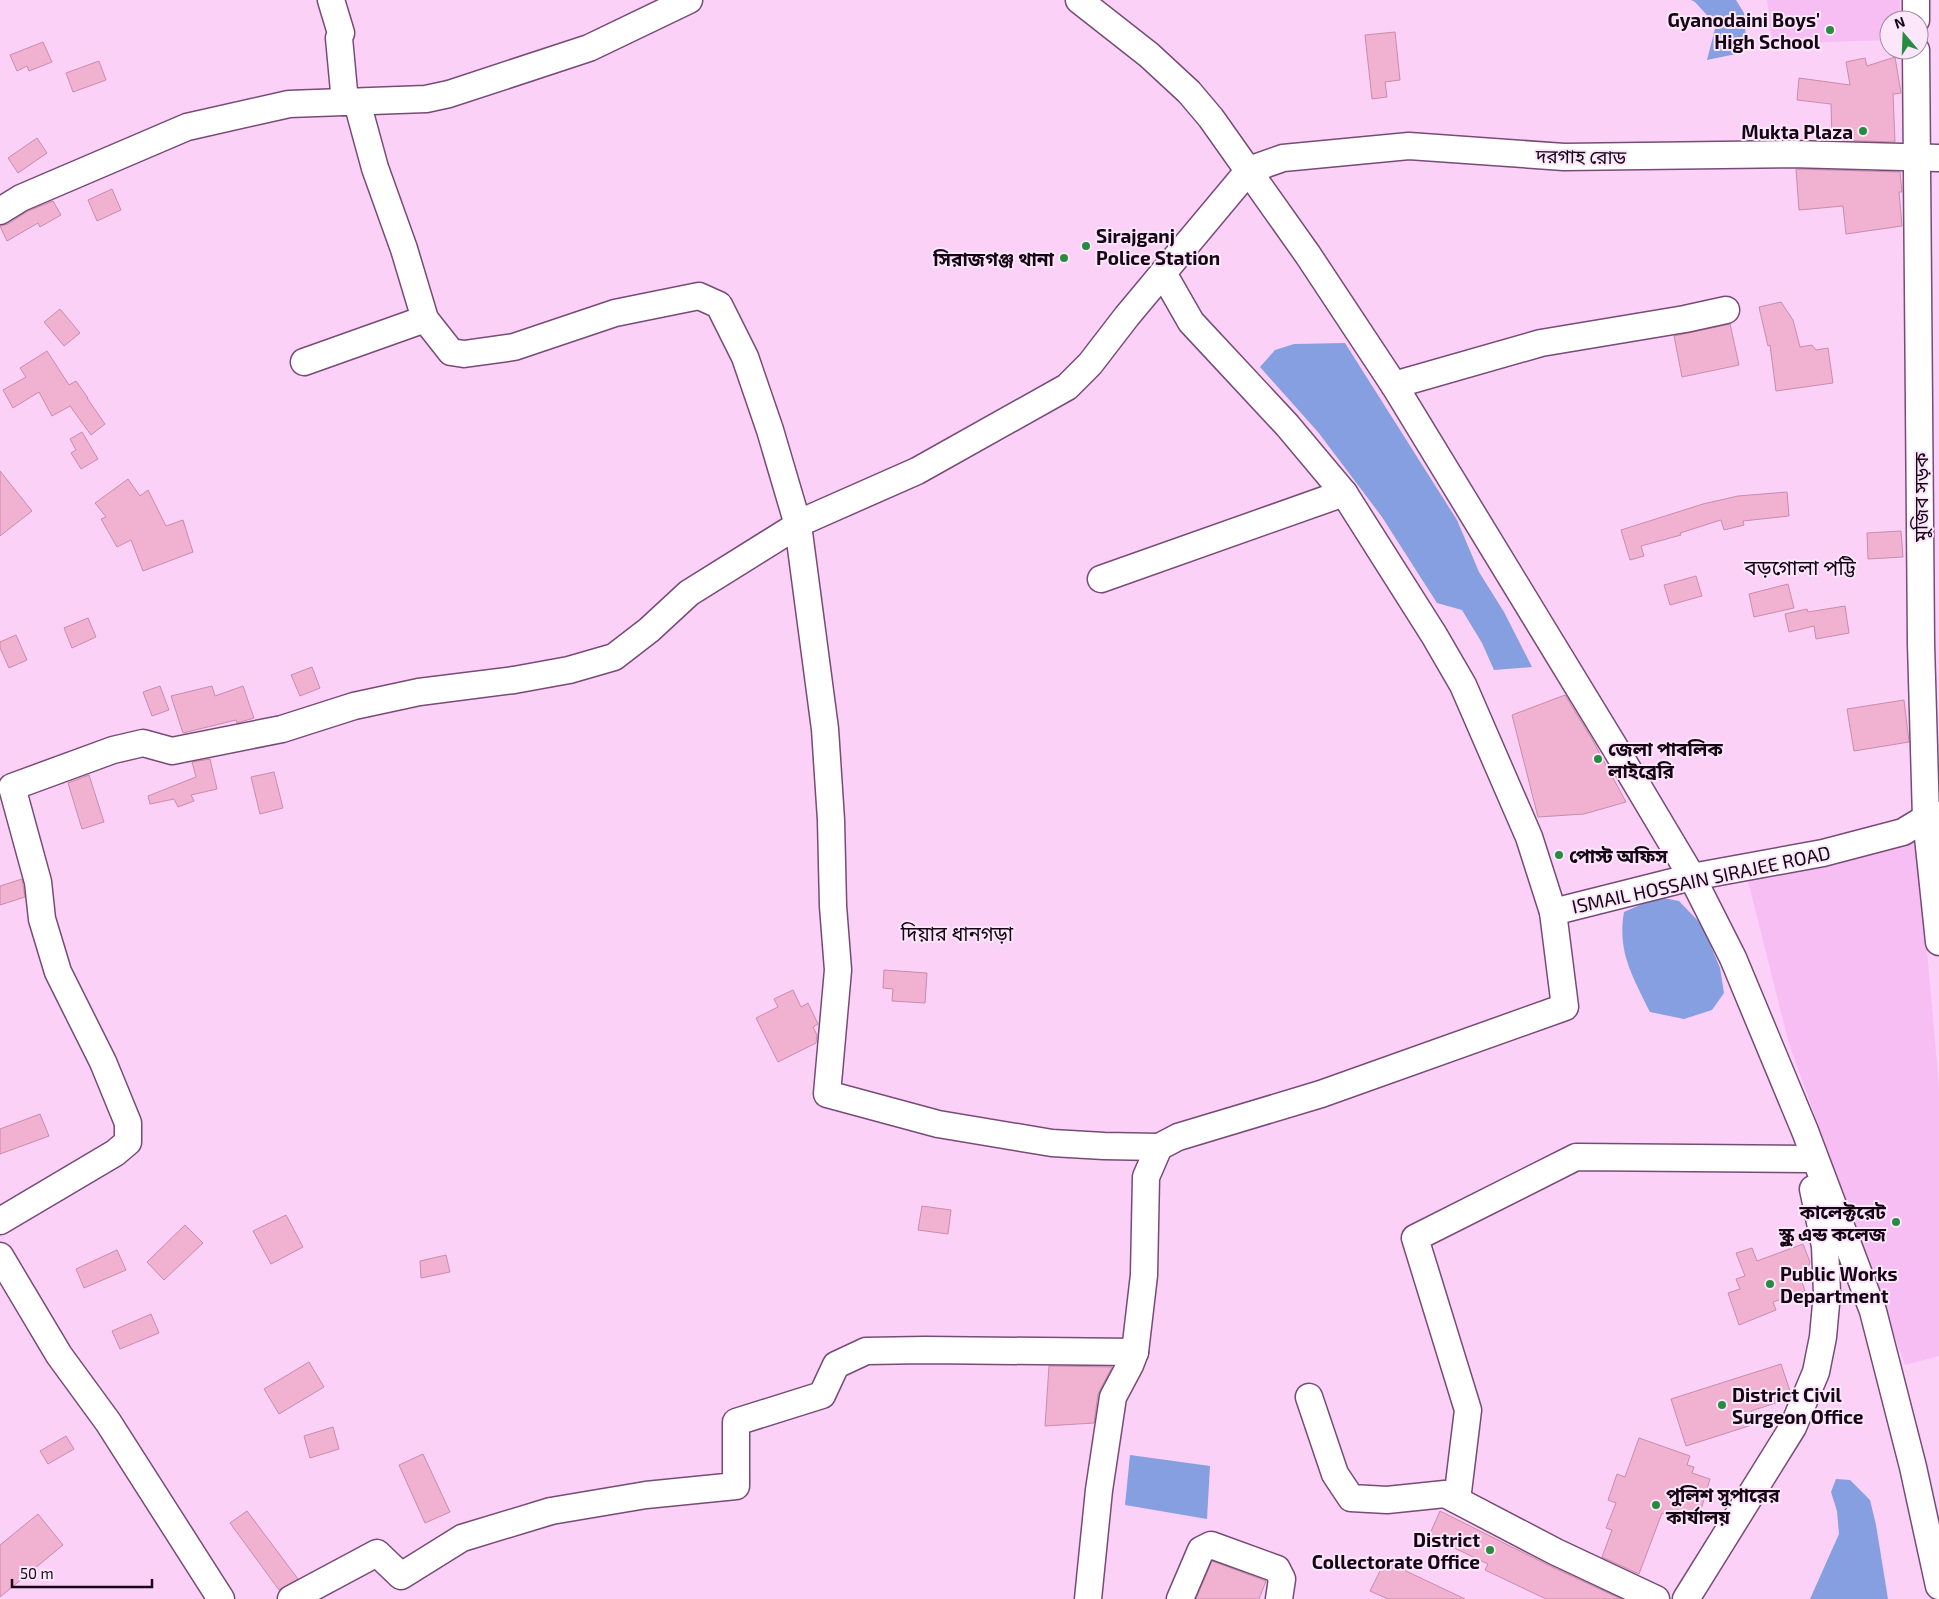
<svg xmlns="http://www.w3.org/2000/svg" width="1939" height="1599" font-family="'Exo 2','Noto Sans Bengali',sans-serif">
<rect width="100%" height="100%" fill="#fbd1f8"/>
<g fill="#f7bef4">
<polygon points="1767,0 1900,0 1900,20 1889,20 1889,40 1772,44"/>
<polygon points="1917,835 1939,1087 1939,1356 1905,1365 1789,1044 1748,881"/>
</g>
<g fill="#869fe0">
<polygon points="1691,0 1736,0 1744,13 1746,40 1736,54 1707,60 1716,25 1695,2"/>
<polygon points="1345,343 1457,520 1479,572 1504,612 1532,667 1494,670 1482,643 1462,610 1437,603 1382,517 1318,432 1260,367 1275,350 1294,344"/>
<path d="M1658,897L1679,901L1702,925L1720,968L1724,993L1712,1010L1684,1019L1650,1012C1633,977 1617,952 1624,912Z"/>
<polygon points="1130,1455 1210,1466 1207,1519 1125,1505"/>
<polygon points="1836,1479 1850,1480 1870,1500 1876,1525 1888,1599 1810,1599 1839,1534 1837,1511 1831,1492"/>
</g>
<g fill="#f1b1d1" stroke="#ca8cab">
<polygon points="1395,32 1400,80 1385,82 1387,97 1372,99 1365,35"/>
<polygon points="43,42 52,62 29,71 27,66 17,71 10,55"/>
<polygon points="1895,57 1901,93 1893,94 1895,142 1832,140 1831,104 1797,100 1799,78 1850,85 1846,62 1865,58 1867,66"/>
<polygon points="99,61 106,80 73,92 66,73"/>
<polygon points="37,138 47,153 18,173 8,158"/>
<polygon points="1796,169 1900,172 1902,192 1899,192 1902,226 1846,234 1843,206 1799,210"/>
<polygon points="112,189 121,210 97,221 88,200"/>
<polygon points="53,201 61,215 40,227 38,223 7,241 0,226 8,224 28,211"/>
<polygon points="1781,302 1793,320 1800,347 1812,345 1816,350 1828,348 1833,383 1776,391 1770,345 1768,346 1759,307"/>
<polygon points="60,309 80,333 64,346 44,322"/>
<polygon points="1730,324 1739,365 1682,377 1674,336"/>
<polygon points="47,351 69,385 76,381 88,398 87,398 105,424 91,435 70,406 52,416 39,392 13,408 3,390 26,377 20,368"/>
<polygon points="82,432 98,459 81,469 71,453 76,450 70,439"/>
<polygon points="0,471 32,511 0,536"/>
<polygon points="128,479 140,496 148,490 166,526 183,520 193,552 143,571 131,540 117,547 101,519 106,517 95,503"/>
<polygon points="1787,492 1789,516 1743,521 1744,525 1724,530 1721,520 1680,533 1681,535 1641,546 1644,556 1630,560 1621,530 1703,504 1738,496"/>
<polygon points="1901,531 1903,557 1868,559 1867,533"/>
<polygon points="1696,576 1702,596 1670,605 1664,585"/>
<polygon points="1788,584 1794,608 1754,617 1749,594"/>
<polygon points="1845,606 1849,633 1816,639 1814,626 1789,632 1785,614 1807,609 1808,612"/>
<polygon points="88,618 96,637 72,648 64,628"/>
<polygon points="16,635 27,660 9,668 0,648 0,642"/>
<polygon points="312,667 320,688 300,696 291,675"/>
<polygon points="160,686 169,710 152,716 143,692"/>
<polygon points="212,686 215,696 243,686 254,718 237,723 236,720 183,733 171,696"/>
<polygon points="1565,695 1593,741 1626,802 1584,814 1538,817 1512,715"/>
<polygon points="1904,700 1909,742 1854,751 1847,709"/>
<polygon points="210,759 217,789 191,795 194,801 178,807 174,799 150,804 148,796 196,777 192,762"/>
<polygon points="274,772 283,808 260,814 251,777"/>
<polygon points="89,775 104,822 82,829 68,783"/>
<polygon points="22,879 25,897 0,905 0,886"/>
<polygon points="884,970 927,973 925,1003 892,1001 893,989 883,988"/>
<polygon points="793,990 801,1007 808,1003 818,1024 813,1027 817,1035 816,1043 778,1062 756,1018 778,1007 774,999"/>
<polygon points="40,1114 49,1136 0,1154 0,1129"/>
<polygon points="922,1206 951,1210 948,1234 918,1230"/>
<polygon points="286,1215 303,1247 271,1264 253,1231"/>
<polygon points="185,1225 203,1243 164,1280 147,1262"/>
<polygon points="1803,1244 1810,1262 1807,1270 1799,1273 1805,1291 1773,1302 1776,1310 1739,1325 1728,1293 1740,1289 1736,1279 1745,1276 1736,1253 1752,1248 1757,1261"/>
<polygon points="117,1250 126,1270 84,1288 76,1269"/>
<polygon points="446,1255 450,1272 421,1278 420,1261"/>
<polygon points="151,1314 159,1333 120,1349 112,1331"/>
<polygon points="309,1362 324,1387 279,1414 264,1389"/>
<polygon points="1781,1364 1791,1394 1788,1399 1751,1411 1755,1424 1686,1446 1671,1399"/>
<polygon points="1049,1366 1112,1367 1098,1394 1094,1423 1045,1426"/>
<polygon points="333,1427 339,1449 310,1458 304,1436"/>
<polygon points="66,1436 74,1449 48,1464 40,1451"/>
<polygon points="1639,1438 1690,1456 1687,1465 1694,1467 1692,1473 1710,1479 1700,1513 1693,1511 1692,1514 1685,1512 1683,1518 1675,1515 1673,1517 1662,1513 1639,1574 1602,1557 1612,1530 1606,1528 1616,1503 1608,1500 1617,1474 1625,1477"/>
<polygon points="423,1454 450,1512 425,1523 399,1465"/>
<polygon points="247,1511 298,1579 279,1590 230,1523"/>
<polygon points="1440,1511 1550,1566 1621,1599 1546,1599 1485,1570 1488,1564 1429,1536"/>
<polygon points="38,1514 63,1545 0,1597 0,1545"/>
<polygon points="1212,1561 1266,1581 1259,1599 1196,1599"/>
<polygon points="1385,1561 1465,1599 1388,1599 1370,1591"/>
</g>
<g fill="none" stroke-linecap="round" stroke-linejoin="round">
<defs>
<g id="minor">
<polyline points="331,0 341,33 339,38 345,102"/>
<polyline points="1079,0 1149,55 1189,92 1211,118 1308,255 1394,385 1614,746 1692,877 1733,958 1805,1131 1873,1311 1913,1467 1939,1586"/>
<polyline points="1916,0 1916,20"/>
<polyline points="1916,50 1921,644 1926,818 1939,942"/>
<polyline points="357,102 375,168 404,249 425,319 451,352 464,354 514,347 615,313 699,296 719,305 745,357 770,430 798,525 825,729 831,820 833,906 838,970 827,1094 938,1124 1052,1143 1104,1146 1159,1147"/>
<polyline points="0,211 21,198 187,127 289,104 426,99 449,94 589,48 689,0"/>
<polyline points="304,362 425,319"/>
<polyline points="1394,385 1541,343 1685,319 1726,310"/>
<polyline points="1101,579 1344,493"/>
<polyline points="1553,912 1692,877 1823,853 1903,832 1926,818 1939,815"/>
<polyline points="0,1221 115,1153 128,1142 128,1123 103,1062 58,972 42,919 38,882 12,787 113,750 143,743 172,751 282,729 354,706 419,692 514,680 569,670 614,657 649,630 689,593 806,520 917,471 1067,387 1090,364 1127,316 1249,170 1283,158 1409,146 1564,157 1791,154 1939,158"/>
<polyline points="0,1256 59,1355 108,1422 221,1599"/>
<polyline points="1309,1397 1335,1474 1351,1498 1387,1500 1445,1494 1556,1552 1656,1599"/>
<polyline points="1457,1500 1468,1410 1415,1238 1576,1157 1808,1159"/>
<polyline points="291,1599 377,1553 401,1576 462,1538 551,1511 646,1495 736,1486 736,1422 822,1395 836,1365 866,1351 925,1350 1135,1352"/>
<polyline points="1088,1599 1099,1490 1113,1397 1130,1365 1135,1352 1144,1275 1146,1177 1159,1147 1178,1137 1321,1094 1565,1007 1553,912 1529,837 1463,685 1434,635 1344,493 1287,425 1191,322 1163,273"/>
<polyline points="1180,1599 1201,1550 1211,1545 1277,1569 1282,1579 1279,1599"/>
<polyline points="1686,1599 1793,1427 1816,1372 1823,1337 1827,1293 1825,1246 1813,1189"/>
</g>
</defs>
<use href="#minor" stroke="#774b76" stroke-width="29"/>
<use href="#minor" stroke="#fff" stroke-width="26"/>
</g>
<g fill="#278c41" stroke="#fbe6fa" stroke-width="2">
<circle cx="1830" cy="30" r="5"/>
<circle cx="1863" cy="131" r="5"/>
<circle cx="1086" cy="246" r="5"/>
<circle cx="1064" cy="258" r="5"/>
<circle cx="1598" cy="759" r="5"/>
<circle cx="1559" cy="855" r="5"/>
<circle cx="1896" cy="1222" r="5"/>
<circle cx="1770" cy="1284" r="5"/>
<circle cx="1722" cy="1405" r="5"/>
<circle cx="1656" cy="1505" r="5"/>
<circle cx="1490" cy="1550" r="5"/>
</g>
<g text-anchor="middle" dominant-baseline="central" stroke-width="4" stroke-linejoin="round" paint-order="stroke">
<g font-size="19" font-weight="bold" fill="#150515" stroke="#fbe6fa" text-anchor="start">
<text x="1820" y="19" text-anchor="end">Gyanodaini Boys'<tspan x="1820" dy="22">High School</tspan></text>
<text x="1853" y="131" text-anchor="end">Mukta Plaza</text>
<text x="1096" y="235">Sirajganj<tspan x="1096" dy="22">Police Station</tspan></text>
<text x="1054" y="258" text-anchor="end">সিরাজগঞ্জ থানা</text>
<text x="1608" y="748">জেলা পাবলিক<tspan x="1608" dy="22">লাইব্রেরি</tspan></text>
<text x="1569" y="855">পোস্ট অফিস</text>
<text x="1886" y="1211" text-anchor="end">কালেক্টরেট<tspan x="1886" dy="22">স্কুল এন্ড কলেজ</tspan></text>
<text x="1780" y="1273">Public Works<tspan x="1780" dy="22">Department</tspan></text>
<text x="1732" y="1394">District Civil<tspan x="1732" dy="22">Surgeon Office</tspan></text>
<text x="1666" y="1494">পুলিশ সুপারের<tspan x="1666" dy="22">কার্যালয়</tspan></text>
<text x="1480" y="1539" text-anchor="end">District<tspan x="1480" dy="22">Collectorate Office</tspan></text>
</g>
<g font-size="19" fill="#150515" stroke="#fbe6fa">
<text transform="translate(1581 156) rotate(1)">দরগাহ রোড</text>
<text transform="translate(1920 497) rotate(-90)">মুজিব সড়ক</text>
<text transform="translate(1701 879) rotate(-12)">ISMAIL HOSSAIN SIRAJEE ROAD</text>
</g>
<g font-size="20" fill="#150515" stroke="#fbe6fa">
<text x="957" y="933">দিয়ার ধানগড়া</text>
</g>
<g font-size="21" fill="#150515" stroke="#fbe6fa">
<text x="1800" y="566">বড়গোলা পট্টি</text>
</g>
</g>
<g transform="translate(1904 35) rotate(341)"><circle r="24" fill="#fbe6fa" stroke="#9f8c9e"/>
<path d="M0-4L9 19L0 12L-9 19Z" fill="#278c41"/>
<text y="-8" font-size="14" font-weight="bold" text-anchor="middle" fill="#150515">N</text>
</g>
<path d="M12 1579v8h140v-8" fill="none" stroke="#150515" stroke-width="2.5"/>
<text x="20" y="1579" font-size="15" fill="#150515" stroke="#fbe6fa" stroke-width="4" paint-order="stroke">50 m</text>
</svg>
